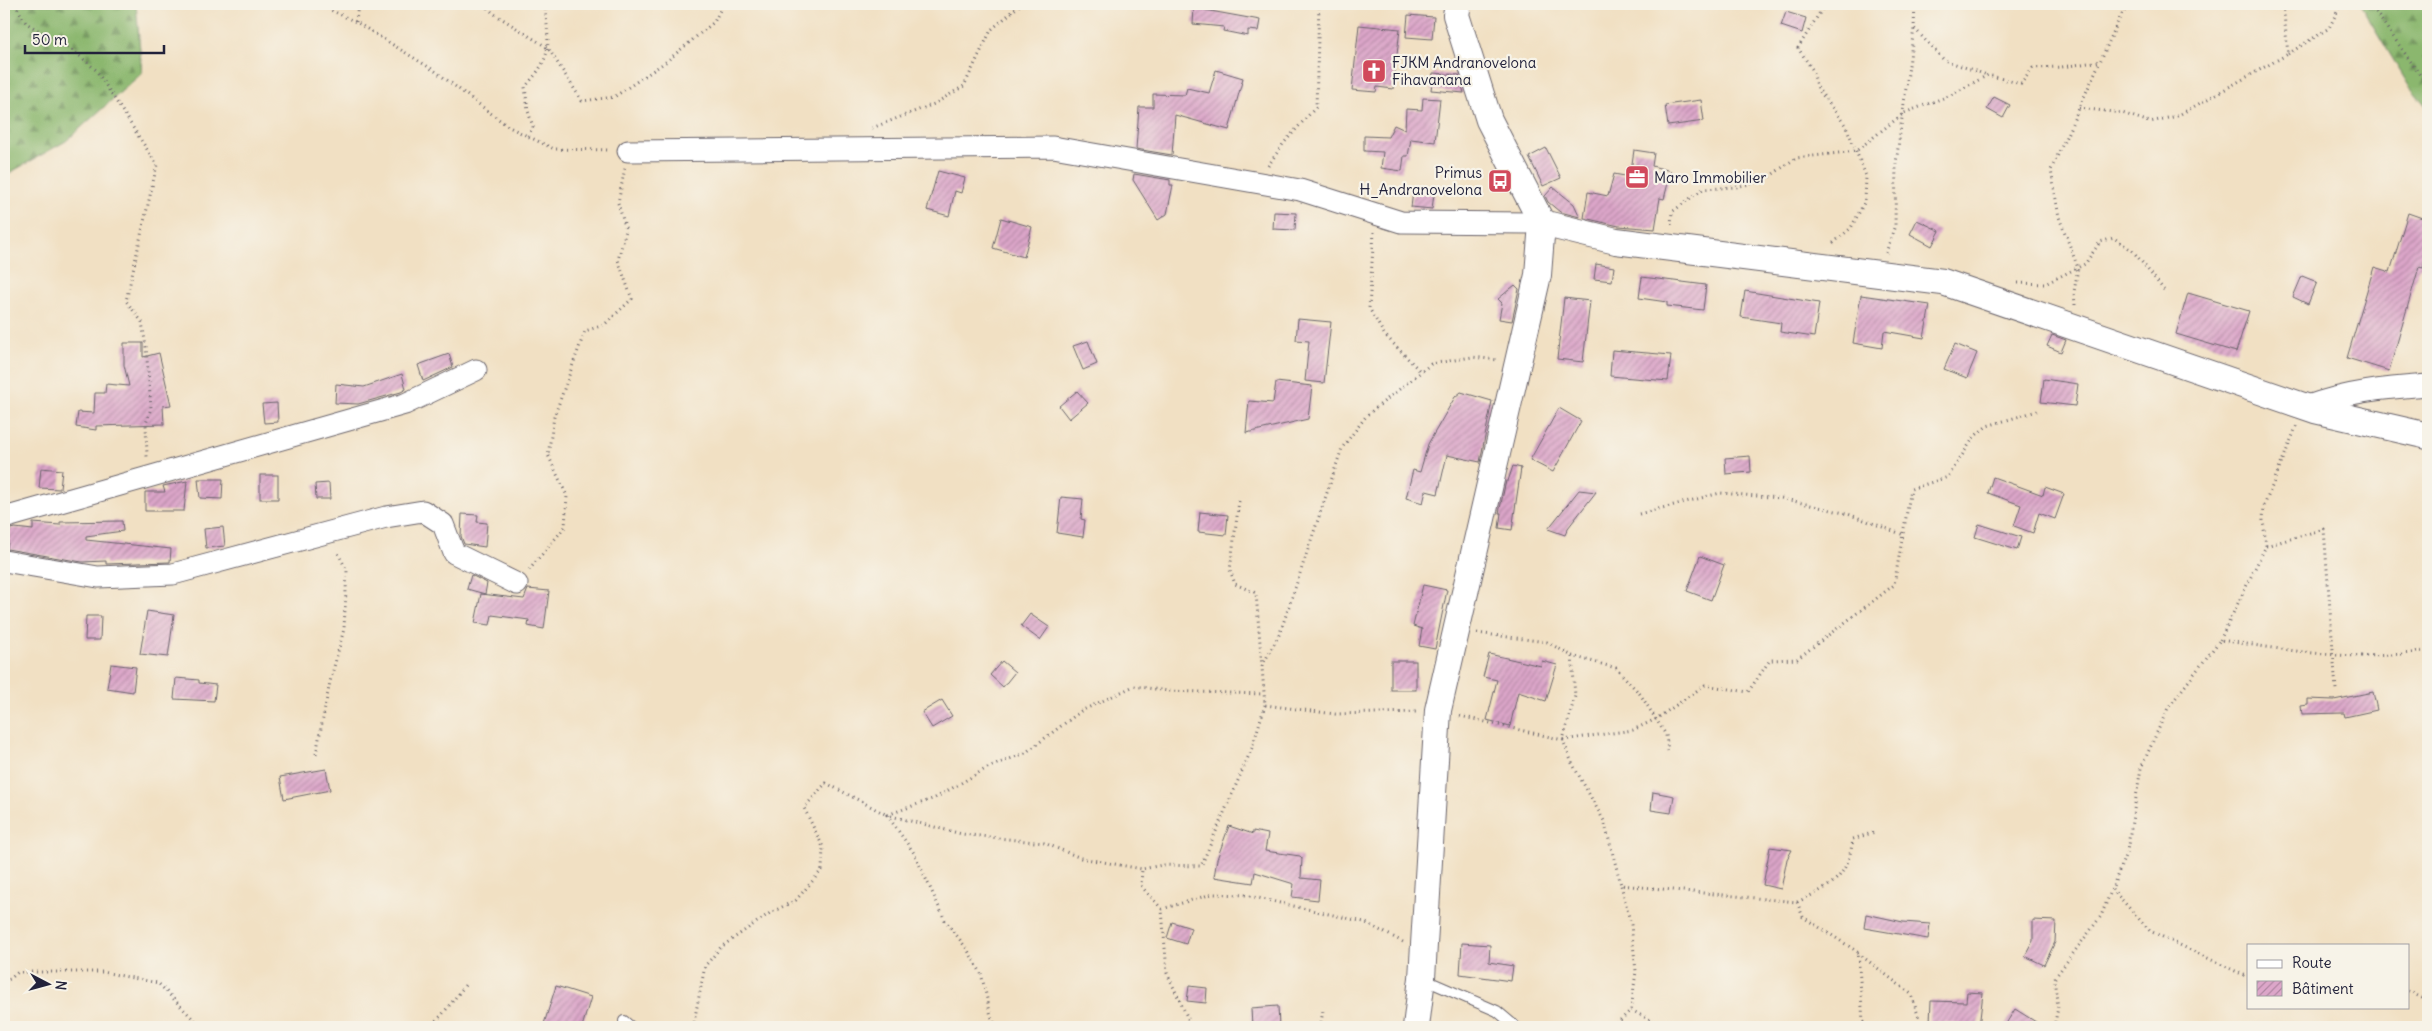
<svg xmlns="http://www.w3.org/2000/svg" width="2432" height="1031" font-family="Delius,sans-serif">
<defs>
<pattern id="forest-firs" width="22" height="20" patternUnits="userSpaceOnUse" patternTransform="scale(1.25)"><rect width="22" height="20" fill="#8bb76e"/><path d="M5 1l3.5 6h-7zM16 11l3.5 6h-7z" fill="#71945c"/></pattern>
<pattern id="building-hatch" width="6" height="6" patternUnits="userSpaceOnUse" patternTransform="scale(1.25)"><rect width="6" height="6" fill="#dca6c9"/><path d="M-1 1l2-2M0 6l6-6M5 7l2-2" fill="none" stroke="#b287a4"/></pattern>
</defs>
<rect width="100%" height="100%" fill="#f7f3e8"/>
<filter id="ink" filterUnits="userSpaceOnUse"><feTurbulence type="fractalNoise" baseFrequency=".02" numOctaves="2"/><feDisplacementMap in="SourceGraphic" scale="10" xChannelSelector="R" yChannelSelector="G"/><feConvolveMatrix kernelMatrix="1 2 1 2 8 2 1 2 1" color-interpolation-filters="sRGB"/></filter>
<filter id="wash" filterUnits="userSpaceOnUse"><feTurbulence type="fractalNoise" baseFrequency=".0096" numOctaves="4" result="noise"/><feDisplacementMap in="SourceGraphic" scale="20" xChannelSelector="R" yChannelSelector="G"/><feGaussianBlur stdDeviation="1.12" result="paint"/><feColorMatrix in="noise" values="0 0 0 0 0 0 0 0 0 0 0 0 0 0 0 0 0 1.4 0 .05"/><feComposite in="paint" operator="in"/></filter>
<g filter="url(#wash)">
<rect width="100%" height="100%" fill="#f1e0c3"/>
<g fill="url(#forest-firs)" stroke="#566c54">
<polygon points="4,4 136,4 142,73 66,141 4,176"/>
<polygon points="2360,4 2428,4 2428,108 2409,86"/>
</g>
<g id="blocks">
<g fill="url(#building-hatch)">
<polygon points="1194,8 1260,20 1258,31 1248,30 1248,36 1223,31 1224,27 1193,24"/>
<polygon points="1786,12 1806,18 1802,33 1781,26"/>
<polygon points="1408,15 1434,17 1432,39 1406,37"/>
<polygon points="1359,25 1400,29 1393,89 1377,87 1376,92 1352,90"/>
<polygon points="1216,70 1243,78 1229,130 1175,115 1172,155 1136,149 1139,107 1153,107 1153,94 1185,95 1187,88 1209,93"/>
<polygon points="1433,73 1459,75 1464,93 1431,90"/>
<polygon points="1994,97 2010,105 2003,118 1987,109"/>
<polygon points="1423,98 1440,99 1435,142 1411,139 1408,156 1404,156 1402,171 1381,168 1383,152 1364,151 1364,136 1388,137 1394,125 1405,130 1406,109 1422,110"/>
<polygon points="1701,100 1704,121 1668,126 1665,105"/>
<polygon points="1546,148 1561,178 1543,186 1529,157"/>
<polygon points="1634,150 1654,153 1652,166 1671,171 1664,199 1660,198 1655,229 1619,226 1584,218 1588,192 1608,196 1614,174 1630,177"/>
<polygon points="938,171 965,178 961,193 955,191 949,216 927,210"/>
<polygon points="1134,174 1170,180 1170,185 1173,185 1167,214 1158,220 1133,180"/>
<polygon points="1553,187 1574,204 1580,217 1560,212 1548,202 1545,196"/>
<polygon points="1413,192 1434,194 1432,209 1411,207"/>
<polygon points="1274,212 1296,213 1295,230 1273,229"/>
<polygon points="2408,213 2428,220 2428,253 2423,268 2419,267 2389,371 2347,358 2374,267 2390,272"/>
<polygon points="1001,218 1032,227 1024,257 993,248"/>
<polygon points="1917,220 1940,231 1932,246 1910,234"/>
<polygon points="1596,264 1614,267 1612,281 1594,279"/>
<polygon points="2302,276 2317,282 2308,304 2293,297"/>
<polygon points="1642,277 1706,285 1703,310 1667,306 1667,302 1639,298"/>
<polygon points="1515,285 1519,289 1512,321 1499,319 1502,303 1498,299"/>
<polygon points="1745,291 1819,303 1814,337 1780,332 1781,323 1741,317"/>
<polygon points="2188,293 2249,311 2236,352 2176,334"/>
<polygon points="1861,295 1930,305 1924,338 1884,331 1882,348 1853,343"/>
<polygon points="1564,298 1590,301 1583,362 1557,359"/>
<polygon points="1298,319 1331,322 1324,383 1305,381 1309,341 1296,340"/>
<polygon points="2052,335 2066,340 2061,352 2047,346"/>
<polygon points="1088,341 1097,364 1083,370 1073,346"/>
<polygon points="124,343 143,343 143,357 159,353 171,405 163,406 164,424 96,426 96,430 76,427 78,412 94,413 95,393 105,393 106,384 129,386 124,365"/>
<polygon points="1955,344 1977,353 1967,378 1944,369"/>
<polygon points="1612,350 1671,355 1668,381 1610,376"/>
<polygon points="449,354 453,367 423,381 418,365"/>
<polygon points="402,374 406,389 401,392 358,404 335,403 336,384 364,387"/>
<polygon points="2044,379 2078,384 2075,406 2041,402"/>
<polygon points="1276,382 1312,386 1308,419 1246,433 1249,401 1273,403"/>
<polygon points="1077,391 1088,403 1069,419 1059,406"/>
<polygon points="1461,392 1492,401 1480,462 1447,455 1438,494 1426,491 1423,503 1406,498 1413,470 1420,472 1428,444 1455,397"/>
<polygon points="277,403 278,422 264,423 262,404"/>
<polygon points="1559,408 1581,421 1553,472 1530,460"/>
<polygon points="1750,456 1751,472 1726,474 1725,458"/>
<polygon points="1513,466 1521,468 1512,530 1499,528 1501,513 1499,513 1506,481 1508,481"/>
<polygon points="41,468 62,470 60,489 39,488"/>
<rect x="260" y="475" width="18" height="24"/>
<polygon points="1993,477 2043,495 2045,487 2064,494 2055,519 2039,513 2033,533 2014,526 2021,505 1988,493"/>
<polygon points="198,479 223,479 222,499 200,498"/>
<polygon points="187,481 184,511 145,511 145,492 165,492 163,486"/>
<polygon points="329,483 330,499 316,499 315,484"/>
<polygon points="1579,490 1596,492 1568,528 1565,535 1548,529"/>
<polygon points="1061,497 1083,499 1081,519 1085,520 1083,537 1057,533"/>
<polygon points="1200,512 1228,515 1226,535 1198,532"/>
<polygon points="462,514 478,515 477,522 487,523 485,547 464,544 461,536"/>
<polygon points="122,521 123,531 86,536 86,540 171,549 170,562 106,564 106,561 82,562 7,549 10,529 15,528 33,530 33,523 60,525 60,522"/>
<polygon points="1979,524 2021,537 2017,550 1975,537"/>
<polygon points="223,527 225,546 206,548 204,529"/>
<polygon points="1700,556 1724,565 1711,600 1687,591"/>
<polygon points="471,575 487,583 485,594 467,589"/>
<polygon points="1423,585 1447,590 1435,649 1419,646 1422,629 1413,626"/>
<polygon points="528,589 549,591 544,629 528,626 529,620 492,615 490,625 475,623 481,594 524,599"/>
<polygon points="147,611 174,615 168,657 140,654"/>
<polygon points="1030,614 1049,627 1040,640 1021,626"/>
<polygon points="86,616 101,616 100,640 85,640"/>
<polygon points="1489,654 1541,666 1542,661 1557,665 1546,701 1518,692 1510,726 1487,720 1497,680 1483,677"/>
<polygon points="1002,661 1015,672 1003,687 990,675"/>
<rect x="1391" y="661" width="25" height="29"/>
<polygon points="111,664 136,667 133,692 107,688"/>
<polygon points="176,678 199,680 199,683 216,685 214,701 174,699"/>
<polygon points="2373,692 2377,710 2345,717 2344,713 2302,714 2301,706 2308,705 2308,699 2334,700"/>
<polygon points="942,700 952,716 932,728 922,712"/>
<polygon points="326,769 330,790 284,799 280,777"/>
<polygon points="1653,792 1674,796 1671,813 1651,810"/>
<polygon points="1229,826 1253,834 1253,831 1268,834 1265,851 1300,856 1302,858 1301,878 1320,880 1318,900 1292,897 1294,884 1255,872 1253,883 1214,877 1217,859"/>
<polygon points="1770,847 1792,850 1787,859 1781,889 1763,885"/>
<polygon points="1866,914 1903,922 1930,924 1928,939 1864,928"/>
<polygon points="2033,920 2056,921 2055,942 2044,965 2025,956 2033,941"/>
<polygon points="1172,922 1191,928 1186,944 1167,938"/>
<polygon points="1462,943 1490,945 1489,962 1513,966 1511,981 1460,974"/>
<polygon points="556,986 591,997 582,1027 543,1027"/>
<polygon points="1189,986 1207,988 1206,1003 1187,1001"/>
<polygon points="1967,992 1983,993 1979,1027 1957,1027 1957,1023 1930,1022 1931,1001 1966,1002"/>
<polygon points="1278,1006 1279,1027 1252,1027 1251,1008"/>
<polygon points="2015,1009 2044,1027 2004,1027"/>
</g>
</g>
</g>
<g filter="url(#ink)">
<use href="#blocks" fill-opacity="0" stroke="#6a646b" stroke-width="1"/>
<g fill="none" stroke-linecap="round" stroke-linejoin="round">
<defs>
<g id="service">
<polyline points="1423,979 1497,1011 1516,1027"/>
<polyline points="624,1021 631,1027"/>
</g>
<g id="minor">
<polyline points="628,151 1053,147 1300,190 1401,222 1542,223"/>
<path d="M2305,407C2345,392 2386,388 2428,385"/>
<polyline points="4,518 405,404 476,370"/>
<polyline points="4,561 98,577 173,574 386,517 423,511 443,524 454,553 517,584"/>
</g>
<g id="tertiary">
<polyline points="1542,223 1616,241 1943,282 2315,410 2428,436"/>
<polyline points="1416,1027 1422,978 1438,710 1538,275 1542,223 1489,120 1456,15 1458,4"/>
</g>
</defs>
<use href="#service" stroke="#6a646b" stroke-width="12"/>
<use href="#minor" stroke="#6a646b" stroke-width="23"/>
<use href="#tertiary" stroke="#6a646b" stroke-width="28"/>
<g stroke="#6a646b" stroke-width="3" stroke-dasharray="1 4" stroke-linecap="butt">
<polyline points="15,4 26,23 75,52 96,70 157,165 126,301 142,322 146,347 151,408 146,424 147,457"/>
<polyline points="318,4 356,22 435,71 509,127 554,149 610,150"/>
<polyline points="484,4 493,13 548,48 582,101 614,97 667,61 714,22 723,4"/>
<polyline points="1822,4 1822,9 1798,48 1812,69 1818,89 1846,126 1866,176 1865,201 1851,228 1831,245"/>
<polyline points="1915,4 1914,28 1944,60 1987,75"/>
<polyline points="2370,4 2428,86"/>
<polyline points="1011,12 1011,4"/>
<polyline points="356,22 358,4"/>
<polyline points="2288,54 2329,28 2341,4"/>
<polyline points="2079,108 2122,113 2150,122 2177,116 2288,54 2283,4"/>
<polyline points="872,128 934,104 964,86 991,30 1021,4"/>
<path d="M528,136L533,127L528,111L525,87C555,54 548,45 545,4"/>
<polyline points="1268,166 1283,144 1316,107 1319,4"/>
<polyline points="1671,225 1672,212 1703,189 1736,187 1763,181 1796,158 1856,151 1904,113 1951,95 1988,75 2021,84 2033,68 2062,67 2101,61"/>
<polyline points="1374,232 1369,308 1384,334 1421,372"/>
<polyline points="1886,253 1895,225 1896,163 1914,28"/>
<polyline points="2018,283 2045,284 2085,264 2100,242 2114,238 2133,251 2164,290"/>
<polyline points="2075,305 2074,292 2078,268 2059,217 2051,170 2122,13 2143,4"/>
<polyline points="1239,501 1230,570 1235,584 1256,593 1265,705 1335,714 1417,712"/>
<polyline points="1639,514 1720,493 1781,498 1848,514 1904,535"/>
<polyline points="2266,546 2324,529 2336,690"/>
<polyline points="529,570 565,527 567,496 548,455 554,417 585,331 604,325 632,299 618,260 626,230 618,203 625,168"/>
<polyline points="1477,633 1547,642 1572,656 1575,696 1563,740 1633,730 1656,719 1705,685 1748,692 1770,660 1797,659 1894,585 1911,489 1948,477 1974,437 1987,426 2037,411"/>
<polyline points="2220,640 2266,546 2263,520 2264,506 2297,425"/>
<polyline points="1572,656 1616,668 1640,694 1666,735 1668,751"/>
<polyline points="1262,666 1280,633 1342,448 1367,415 1431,364 1472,357 1498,360"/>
<polyline points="1460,716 1563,740 1572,763 1604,821 1621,885 1797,902 1803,917 1858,952 1863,1021 1859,1027"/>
<polyline points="316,754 330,682 344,629 347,571 337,551"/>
<polyline points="2112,889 2150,931 2248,977"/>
<path d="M1797,902C1831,886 1847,880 1853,839L1875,832"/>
<polyline points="1162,909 1212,894 1245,895 1364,922 1403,942"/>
<polyline points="1858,953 1911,994 1920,1021"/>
<polyline points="4,981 10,979 18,972 103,972 158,983 201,1027"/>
<polyline points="2408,991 2428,1001"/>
<polyline points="1631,1010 1664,1027"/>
<polyline points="428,1027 441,1016 466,984"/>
<polyline points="693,1027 705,966 721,947 770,913 796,900 822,870 823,847 804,808 826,783 887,815 935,798 987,768 1025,753 1081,711 1134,686 1168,691 1264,694"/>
<polyline points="996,1027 991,1016 981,973 967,949 945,920 914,853 887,815 962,834 1044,843 1081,858 1142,869"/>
<polyline points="1194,1027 1190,1023 1167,973 1162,909 1141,886 1142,869 1163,865 1201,866 1252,748 1265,705"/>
<polyline points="1320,1027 1323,1011"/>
<polyline points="1613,1027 1631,1010 1636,971 1631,925 1621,885"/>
<path d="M2054,1027L2058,1008L2054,979L2101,916L2127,851L2141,768L2168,708L2220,640C2288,650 2360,664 2428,650"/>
</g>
<use href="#service" stroke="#fff" stroke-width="10"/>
<use href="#minor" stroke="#fff" stroke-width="21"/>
<use href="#tertiary" stroke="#fff" stroke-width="26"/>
</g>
</g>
<defs>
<symbol id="church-square" viewBox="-11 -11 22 22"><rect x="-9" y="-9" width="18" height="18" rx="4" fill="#d1495b" stroke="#f7f3e8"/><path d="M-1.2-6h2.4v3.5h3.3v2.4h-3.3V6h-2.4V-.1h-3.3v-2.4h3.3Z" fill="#fff"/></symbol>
<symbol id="office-square" viewBox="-11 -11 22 22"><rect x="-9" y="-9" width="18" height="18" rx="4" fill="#d1495b" stroke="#f7f3e8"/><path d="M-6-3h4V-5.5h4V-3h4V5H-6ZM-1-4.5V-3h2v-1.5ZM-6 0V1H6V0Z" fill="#fff"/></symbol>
<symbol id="bus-square" viewBox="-11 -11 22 22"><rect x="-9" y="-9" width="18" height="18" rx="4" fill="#d1495b" stroke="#f7f3e8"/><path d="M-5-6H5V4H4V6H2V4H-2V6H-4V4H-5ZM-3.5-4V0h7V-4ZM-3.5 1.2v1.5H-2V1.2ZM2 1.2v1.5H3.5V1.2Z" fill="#fff"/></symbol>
</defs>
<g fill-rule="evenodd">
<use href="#church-square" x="1360" y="57" width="28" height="28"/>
<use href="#office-square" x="1623" y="163" width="28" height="28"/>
<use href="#bus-square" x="1486" y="167" width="28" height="28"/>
</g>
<g text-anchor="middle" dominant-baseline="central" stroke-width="4.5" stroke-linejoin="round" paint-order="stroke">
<g font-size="15" fill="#22223b" stroke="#f7f3e8" text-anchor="start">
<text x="1392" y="62">FJKM Andranovelona<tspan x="1392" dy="17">Fihavanana</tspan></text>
<text x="1482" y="172" text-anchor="end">Primus<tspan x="1482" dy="17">H_Andranovelona</tspan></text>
<text x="1654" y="177">Maro Immobilier</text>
</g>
</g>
<rect width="2432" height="1031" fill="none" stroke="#f7f3e8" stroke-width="20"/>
<rect x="2247" y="944" width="162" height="65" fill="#f7f3e8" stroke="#a29fa3"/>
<rect x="2257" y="960" width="25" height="8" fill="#ffffff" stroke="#a29fa3"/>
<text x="2292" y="968" font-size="15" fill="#22223b">Route</text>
<rect x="2257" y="981" width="25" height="15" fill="url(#building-hatch)" stroke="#a29fa3"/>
<text x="2292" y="994" font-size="15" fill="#22223b">Bâtiment</text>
<g transform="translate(48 984) rotate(96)" stroke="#f7f3e8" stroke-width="4" paint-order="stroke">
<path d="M0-4L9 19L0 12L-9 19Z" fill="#22223b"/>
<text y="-8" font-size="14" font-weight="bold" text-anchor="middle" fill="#22223b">N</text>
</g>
<path d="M25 45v8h139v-8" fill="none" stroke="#22223b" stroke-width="2.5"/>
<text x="32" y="45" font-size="15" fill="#22223b" stroke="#f7f3e8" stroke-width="4" paint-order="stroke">50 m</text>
</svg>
